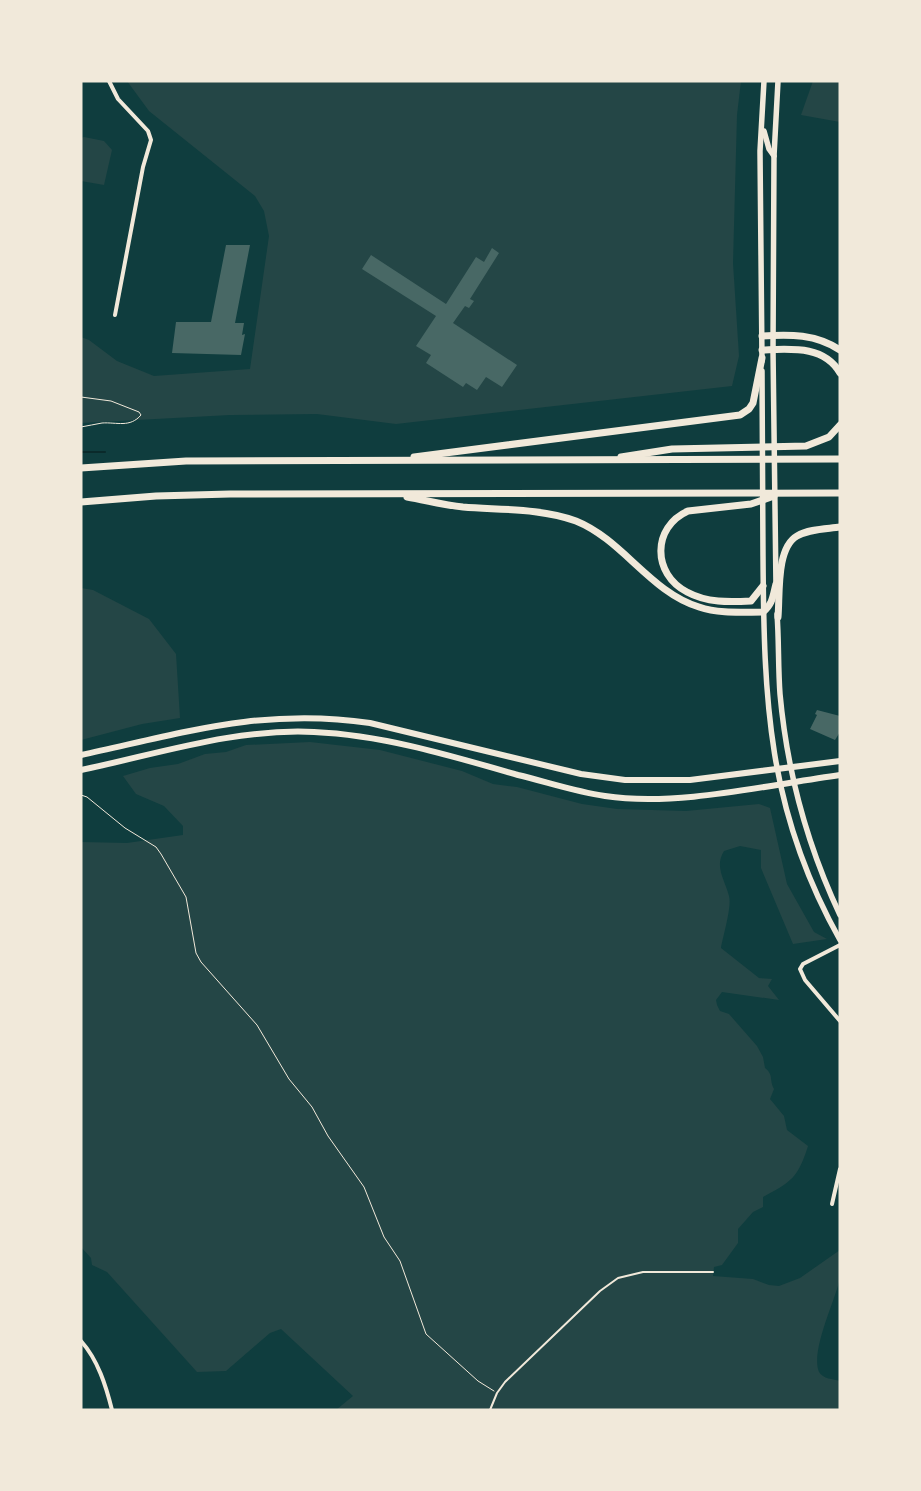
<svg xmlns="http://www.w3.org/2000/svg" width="921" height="1491" font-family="'Space Grotesk',sans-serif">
<rect width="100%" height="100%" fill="#0f3d3e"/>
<g fill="#244646">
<polygon points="127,81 741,81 737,115 733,263 739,356 732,386 396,424 317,414 230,415 81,423 81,337 89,340 117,361 154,376 250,369 269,236 264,211 255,196 149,111"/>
<polygon points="813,81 840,81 840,122 801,115"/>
<polygon points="84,137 104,141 112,150 104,185 81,181 81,138"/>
<polygon points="81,588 93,590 149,619 176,654 180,718 142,724 81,740"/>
<path d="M310,742L380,750L462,771L493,784L517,787L582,804L617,809L686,811L759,804L770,808L787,884L814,932L827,939L793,944L761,868V850L740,846L724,851C714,867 725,880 729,896C732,907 723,936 721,948L759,978L772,979L768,986L779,1000L722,992L716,1000L717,1005L720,1011L729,1014L757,1046L763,1057L765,1068C774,1075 769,1080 774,1089L770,1099L784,1116L787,1130L808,1146C798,1178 791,1182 763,1197V1207L753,1212L738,1229V1243L722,1265L714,1267L713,1276L753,1279L769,1285L779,1286L800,1278L840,1250C840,1259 841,1269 840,1278C836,1299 810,1351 819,1372C823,1379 833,1379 840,1381V1410H336L353,1396L281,1329L270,1333L226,1371L197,1372L107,1272L92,1265L91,1258L81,1247V842L127,843L183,835V826L164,806L136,794L123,776L150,768L178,764L205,754L226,752L246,745Z"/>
</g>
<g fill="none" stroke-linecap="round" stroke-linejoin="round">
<polyline stroke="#0a2a2b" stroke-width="2" points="81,452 105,452"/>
</g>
<g fill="#486865">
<polygon points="226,245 250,245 235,323 244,323 242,335 245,334 241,355 172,353 176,322 211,322"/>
<polygon points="492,248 499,253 470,299 474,301 469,308 465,306 453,323 517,365 502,387 486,377 477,390 466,383 463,387 426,363 431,355 416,346 436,316 362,269 371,255 446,304 476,257 484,262"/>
<polygon points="817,710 840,716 840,732 835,740 810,729 817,715 815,714"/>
</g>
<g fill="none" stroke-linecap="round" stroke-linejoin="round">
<g stroke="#f1e9da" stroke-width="1">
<path d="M81,397L111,401L139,412L141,415C130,428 117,422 102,423C95,424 88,426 81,427"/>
<polyline points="81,795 87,797 125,828 156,847 161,854 186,897 196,953 201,962 257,1025 289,1079 312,1107 328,1136 364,1187 384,1237 400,1261 426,1334 478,1381 494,1391"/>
</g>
<polyline stroke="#f1e9da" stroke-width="2" points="490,1410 497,1393 505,1382 600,1291 618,1278 643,1272 713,1272"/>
<g stroke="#f1e9da" stroke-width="4">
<polyline points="109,81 118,99 148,131 151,140 143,167 115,315"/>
<polyline points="840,945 803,964 800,969 805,980 840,1021"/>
<polyline points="832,1204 840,1169"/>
<path d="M81,1341C98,1360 106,1386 112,1410"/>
</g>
<g stroke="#f1e9da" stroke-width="5.5">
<polyline points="764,131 769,149 774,156"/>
<polyline points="762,361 760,151 764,81"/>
<path d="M762,371C762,432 763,494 763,556C764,700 767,810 840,940"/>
<polyline points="776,587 773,350 774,156 778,81"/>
<path d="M777,614C779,640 778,667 780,694C787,771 807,845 840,915"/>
</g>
<g stroke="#f1e9da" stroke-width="6">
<path d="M81,755C183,733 264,707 370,723L581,774L625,780H690L840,761"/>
<path d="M81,770C158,754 235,728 314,732C383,735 452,756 518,775C547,782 576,792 605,796C677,807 767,785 840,775"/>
</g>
<g stroke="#f1e9da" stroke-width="7">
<path d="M762,336C790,334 816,334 840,350"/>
<path d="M762,350C790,349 824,345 840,373"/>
<polyline points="414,457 740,415 749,409 753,403 762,358"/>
<polyline points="621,457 672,449 806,446 829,437 840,425"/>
<polyline points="81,468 186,461 840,459"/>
<path d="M407,497C425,500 444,505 463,507C500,510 541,508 576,521C623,540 650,592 699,607C719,614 742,612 763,612C773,604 773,595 776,584"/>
<polyline points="81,502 156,496 230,494 840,493"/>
<path d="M763,586L751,601C729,602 707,603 687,592C652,574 652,527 688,511L751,504L774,496"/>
<path d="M778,617C780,594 776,548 797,536C809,529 826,529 840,527"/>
</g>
</g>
<rect width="921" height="1491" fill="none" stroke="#f1e9da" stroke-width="165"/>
</svg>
